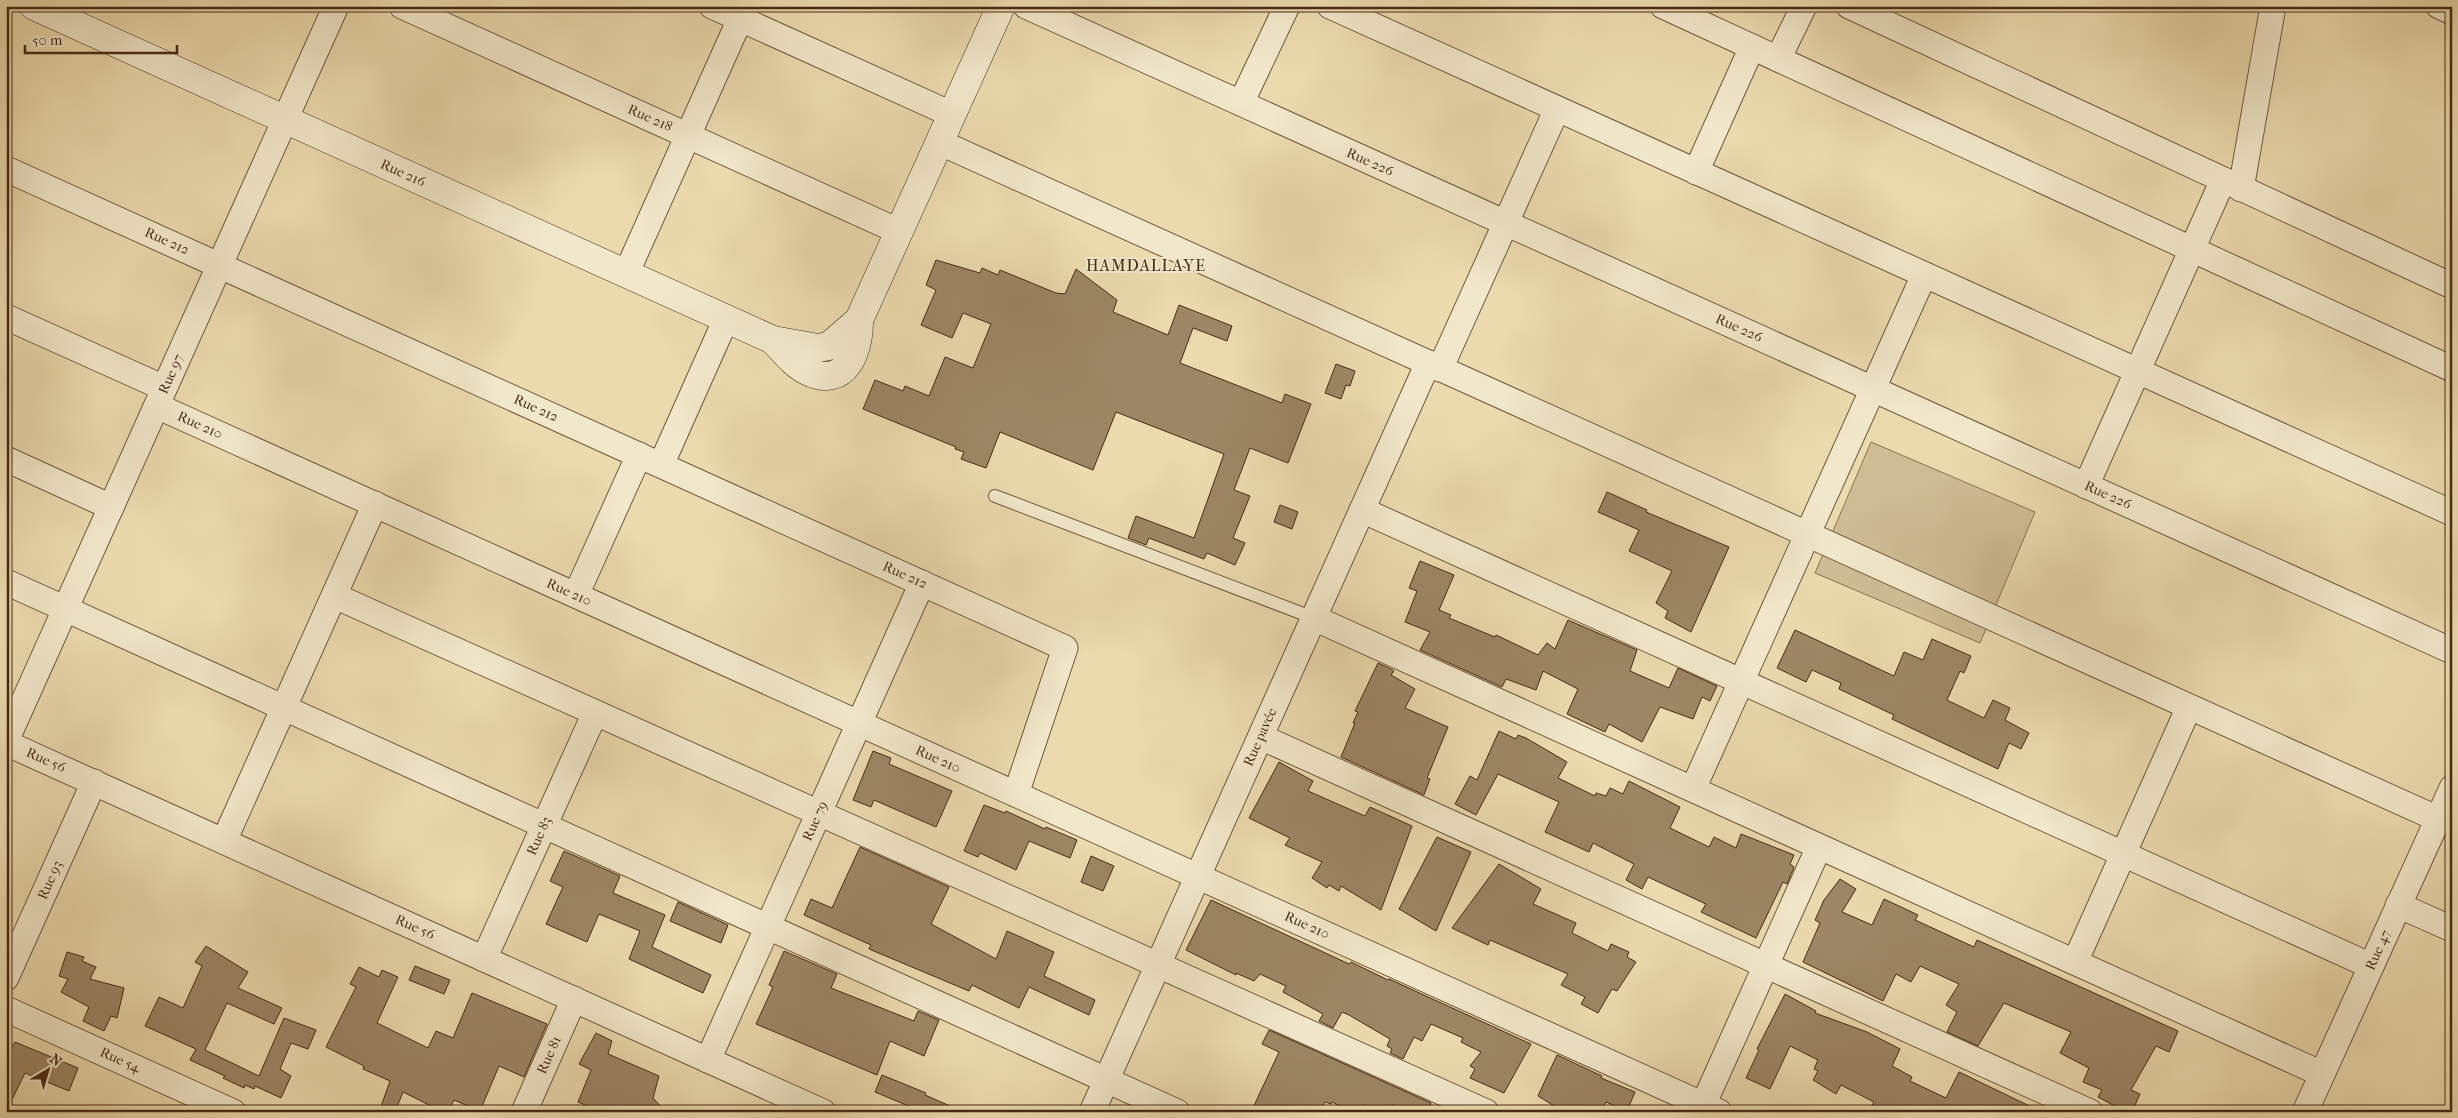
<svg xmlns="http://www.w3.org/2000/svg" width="2458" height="1118" font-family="'IM FELL French Canon',serif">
<rect width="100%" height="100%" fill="#eadaae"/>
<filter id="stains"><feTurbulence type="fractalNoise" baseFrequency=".004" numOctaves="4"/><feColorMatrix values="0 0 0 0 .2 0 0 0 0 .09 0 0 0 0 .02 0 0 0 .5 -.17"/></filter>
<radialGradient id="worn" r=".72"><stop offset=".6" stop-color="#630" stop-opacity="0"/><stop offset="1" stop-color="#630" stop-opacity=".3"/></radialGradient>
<polygon fill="#cebc94" stroke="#8a7454" points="1871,442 2035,512 1980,643 1815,573"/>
<g fill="#9c8665" stroke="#472b15">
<polygon points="936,260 980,273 982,268 998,275 1000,270 1056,293 1065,294 1076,269 1117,300 1113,312 1168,335 1179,305 1232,326 1227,341 1193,328 1180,363 1282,403 1285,394 1311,404 1288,463 1250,448 1234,490 1250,496 1233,538 1245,543 1235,565 1207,553 1204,559 1149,538 1146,545 1128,538 1136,516 1194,538 1224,454 1116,412 1093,470 1000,432 986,468 961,459 964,452 955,449 956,447 863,409 875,380 903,391 905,386 929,396 945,357 973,368 991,324 963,313 952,338 921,325 936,290 926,285"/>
<polygon points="1336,364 1355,371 1350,386 1346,385 1341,399 1325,393"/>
<polygon points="1607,492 1647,510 1646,512 1729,547 1691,632 1665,618 1668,611 1656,603 1672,571 1629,551 1639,530 1598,512"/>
<polygon points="1280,505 1298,512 1292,529 1274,522"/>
<polygon points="1420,561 1454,575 1439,610 1451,615 1449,618 1495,637 1496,635 1538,655 1547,643 1555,649 1568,620 1637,650 1630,671 1669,688 1678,668 1717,686 1710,701 1702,697 1693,719 1660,707 1642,742 1609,724 1605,732 1567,714 1578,689 1543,671 1536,690 1506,679 1502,687 1420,650 1430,632 1405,622 1417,591 1409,588"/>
<polygon points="1795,630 1894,676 1904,652 1923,660 1932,639 1971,656 1964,673 1960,671 1947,700 1984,718 1993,700 2010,708 2005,720 2029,733 2021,749 2009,743 1998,769 1892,719 1894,715 1839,689 1841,683 1812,670 1806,682 1777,668"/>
<polygon points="1378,663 1391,669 1394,671 1391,675 1415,689 1405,708 1448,727 1427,778 1430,779 1424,795 1341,757 1355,723 1353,723 1358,712 1355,711"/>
<polygon points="1499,731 1516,739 1518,735 1526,738 1567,762 1558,778 1595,796 1596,793 1606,796 1610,788 1623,794 1629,781 1680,807 1670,828 1709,847 1714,837 1736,848 1741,834 1794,855 1790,864 1794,867 1787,884 1783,882 1756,938 1701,912 1706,904 1648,877 1642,889 1626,880 1634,864 1593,843 1589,852 1545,832 1559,802 1498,774 1476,815 1455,804 1470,776 1477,780"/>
<polygon points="873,751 891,758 889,764 952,791 936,827 874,800 871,807 853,800"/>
<polygon points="1279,762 1313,781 1308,791 1365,816 1370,807 1412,826 1381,910 1341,886 1339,891 1329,885 1327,888 1312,878 1322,862 1285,845 1290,838 1249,818"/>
<polygon points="984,805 1005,813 1006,811 1045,829 1046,827 1077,840 1070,858 1029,841 1016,870 980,853 978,857 964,851"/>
<polygon points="1437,837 1471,852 1436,931 1399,909"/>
<polygon points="860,847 949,887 931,924 996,959 1007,931 1054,952 1044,976 1095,1000 1089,1015 1029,987 1019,1008 972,985 969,991 869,949 871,945 804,915 811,899 832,908"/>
<polygon points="564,851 620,876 613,893 665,915 652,947 711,975 703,993 629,959 640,931 599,914 587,942 546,924 563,887 550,881"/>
<polygon points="1091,856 1114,866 1103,891 1081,882"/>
<polygon points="1499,864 1541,889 1533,904 1576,923 1572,933 1608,951 1611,944 1629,952 1627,957 1636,962 1617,991 1612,989 1598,1013 1581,1004 1585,997 1561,985 1568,974 1490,940 1488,945 1452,928"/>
<polygon points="1840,879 1856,889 1842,912 1872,925 1884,899 1918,915 1915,920 1974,947 1977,940 2178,1031 2169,1052 2156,1046 2131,1090 2140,1094 2132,1112 2126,1112 2098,1097 2102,1090 2083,1082 2089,1068 2060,1053 2071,1032 2004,1003 1978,1046 1947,1032 1957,1012 1946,1005 1959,984 1920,966 1911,982 1896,974 1883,1001 1803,962 1820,923 1815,920 1824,900"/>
<polygon points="1211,900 1349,964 1351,962 1388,980 1389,979 1531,1044 1504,1093 1470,1078 1475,1069 1470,1066 1481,1052 1461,1042 1463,1038 1431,1024 1422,1041 1414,1037 1403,1059 1390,1053 1392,1049 1387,1046 1390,1039 1349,1015 1342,1012 1333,1028 1319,1021 1323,1014 1283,992 1286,986 1260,974 1254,981 1236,973 1236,975 1186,950"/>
<polygon points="678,902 728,925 721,943 670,921"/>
<polygon points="206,946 248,972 238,988 282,1008 274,1024 227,1003 205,1050 259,1076 284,1018 316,1030 308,1049 291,1043 280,1069 291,1076 281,1098 255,1086 254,1089 245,1085 244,1088 223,1078 225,1076 190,1060 196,1049 145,1026 159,997 183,1008 202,966 195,962"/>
<polygon points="784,951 837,974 831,988 914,1021 918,1011 939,1020 924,1056 890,1041 877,1075 756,1024 773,987 769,985"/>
<polygon points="67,952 84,957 82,961 96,967 90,979 124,988 117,1018 111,1016 104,1031 83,1021 89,1007 61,992 68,979 59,976"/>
<polygon points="415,966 450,980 444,994 409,980"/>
<polygon points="359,967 379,977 382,970 398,977 377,1023 428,1048 436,1031 453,1038 472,993 547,1024 524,1077 499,1066 480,1111 454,1100 448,1112 443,1112 403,1092 395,1112 379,1112 390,1081 363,1069 364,1066 326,1047 356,987 350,984"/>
<polygon points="1785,994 1816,1011 1815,1013 1867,1032 1900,1049 1892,1066 1912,1077 1910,1081 1946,1098 1959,1072 2042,1112 1881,1112 1871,1107 1874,1102 1841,1085 1836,1094 1813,1080 1818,1071 1814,1069 1818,1060 1790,1046 1770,1089 1746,1078 1759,1050 1757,1049"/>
<polygon points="1269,1030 1431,1103 1428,1112 1408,1112 1392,1105 1389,1112 1377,1112 1363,1105 1360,1112 1351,1112 1332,1102 1331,1104 1325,1102 1319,1112 1251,1112 1279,1052 1262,1044"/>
<polygon points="596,1033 612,1041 608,1054 659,1076 653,1098 666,1112 601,1112 578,1102 591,1070 579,1064"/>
<polygon points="15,1042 78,1068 69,1091 25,1073 6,1112 6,1059"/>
<polygon points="1557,1055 1602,1076 1601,1078 1635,1092 1627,1111 1606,1102 1601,1112 1564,1112 1538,1096"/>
<polygon points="882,1075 926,1093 925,1095 964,1112 923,1112 875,1092"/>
</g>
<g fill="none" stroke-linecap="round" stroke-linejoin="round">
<defs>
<polyline id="lane" points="995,496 1314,618"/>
<g id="street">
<polyline points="402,6 898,231"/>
<polyline points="712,6 951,114"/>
<polyline points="1026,6 2452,651"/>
<polyline points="1330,6 2452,513"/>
<polyline points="1663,6 2452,369"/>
<polyline points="1849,6 2452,286"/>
<polyline points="2439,6 2452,12"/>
<polyline points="1778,59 1804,6"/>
<polyline points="1241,103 1287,6"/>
<polyline points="939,142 2438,819"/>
<polyline points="6,169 1065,648 1016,794"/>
<polyline points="1696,172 1752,47"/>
<polyline points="2241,189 2273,6"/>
<polyline points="626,274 740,19"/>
<polyline points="6,317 164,388"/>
<polyline points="1440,369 1557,109"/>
<polyline points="157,406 1719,1112"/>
<polyline points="6,459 111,507"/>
<polyline points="661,465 726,319"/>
<polyline points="2086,486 2223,180"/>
<polyline points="1362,510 2371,966"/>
<polyline points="6,582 1177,1112"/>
<polyline points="576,595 639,455"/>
<polyline points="335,596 1486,1112"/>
<polyline points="1314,618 2322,1074"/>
<polyline points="1261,737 2090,1112"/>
<polyline points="6,741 336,6"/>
<polyline points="6,743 823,1112"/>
<polyline points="1693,789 1924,275"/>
<polyline points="224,841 375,504"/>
<polyline points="2398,905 2452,929"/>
<polyline points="484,959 595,713"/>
<polyline points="2075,962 2189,707"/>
<polyline points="6,978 94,782"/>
<polyline points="6,1009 233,1112"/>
<polyline points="708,1060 922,583"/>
<polyline points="524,1112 574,999"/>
<polyline points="1092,1112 1428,363"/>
<polyline points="1700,1112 1819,847"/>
<polyline points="2305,1112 2452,788"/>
</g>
<g id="secondary">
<polyline points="34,6 773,340 818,348 829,346 859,320 1001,6"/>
<path d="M773,340C783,350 794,365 807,371C846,390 859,351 859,320"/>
</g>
</defs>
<use href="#lane" stroke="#70573b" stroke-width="14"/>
<use href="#street" stroke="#70573b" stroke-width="27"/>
<use href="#secondary" stroke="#472b15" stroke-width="29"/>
<use href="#lane" stroke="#f1e7ca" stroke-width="12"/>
<use href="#street" stroke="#f1e7ca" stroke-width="25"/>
<use href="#secondary" stroke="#f1e7ca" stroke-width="28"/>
</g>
<g text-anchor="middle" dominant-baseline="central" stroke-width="4" stroke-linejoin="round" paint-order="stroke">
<g font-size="14" fill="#472b15" stroke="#f1e7ca">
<text transform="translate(650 118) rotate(24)">Rue 218</text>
<text transform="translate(1370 162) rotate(24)">Rue 226</text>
<text transform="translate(403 173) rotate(24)">Rue 216</text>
<text transform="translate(167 241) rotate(24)">Rue 212</text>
<text transform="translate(1739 328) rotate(24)">Rue 226</text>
<text transform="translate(171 374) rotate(-66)">Rue 97</text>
<text transform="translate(536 408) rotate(24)">Rue 212</text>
<text transform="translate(200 425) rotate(24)">Rue 210</text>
<text transform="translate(2108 495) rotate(24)">Rue 226</text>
<text transform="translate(905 575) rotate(24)">Rue 212</text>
<text transform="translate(569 592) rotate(24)">Rue 210</text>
<text transform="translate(1260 737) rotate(-66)">Rue pavée</text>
<text transform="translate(938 759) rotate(24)">Rue 210</text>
<text transform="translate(46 760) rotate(24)">Rue 56</text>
<text transform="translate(815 821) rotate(-66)">Rue 79</text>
<text transform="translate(539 836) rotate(-66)">Rue 83</text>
<text transform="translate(50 880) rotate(-66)">Rue 93</text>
<text transform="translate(1307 925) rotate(24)">Rue 210</text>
<text transform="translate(415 927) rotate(24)">Rue 56</text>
<text transform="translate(2378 950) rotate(-66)">Rue 47</text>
<text transform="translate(549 1055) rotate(-66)">Rue 81</text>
<text transform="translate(120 1060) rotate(24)">Rue 54</text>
</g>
<g font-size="16" letter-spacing="1" fill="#472b15" stroke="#f1e7ca">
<text x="1146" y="265">HAMDALLAYE</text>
</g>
</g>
<rect width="2458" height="1118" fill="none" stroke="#eadaae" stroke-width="25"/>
<rect x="8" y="8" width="2443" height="1103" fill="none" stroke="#472b15" stroke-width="2.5"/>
<rect x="12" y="12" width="2433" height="1093" fill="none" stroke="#472b15"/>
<g transform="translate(48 1070) rotate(38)" stroke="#f1e7ca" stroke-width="4" paint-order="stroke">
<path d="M0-4L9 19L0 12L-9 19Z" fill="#472b15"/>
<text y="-8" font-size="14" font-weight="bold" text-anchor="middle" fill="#472b15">N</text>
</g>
<path d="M25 45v8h152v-8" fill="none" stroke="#472b15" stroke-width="2.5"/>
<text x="32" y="45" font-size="15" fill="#472b15" stroke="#f1e7ca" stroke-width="4" paint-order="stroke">50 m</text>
<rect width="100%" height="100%" filter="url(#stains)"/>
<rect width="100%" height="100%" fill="url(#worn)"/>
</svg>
